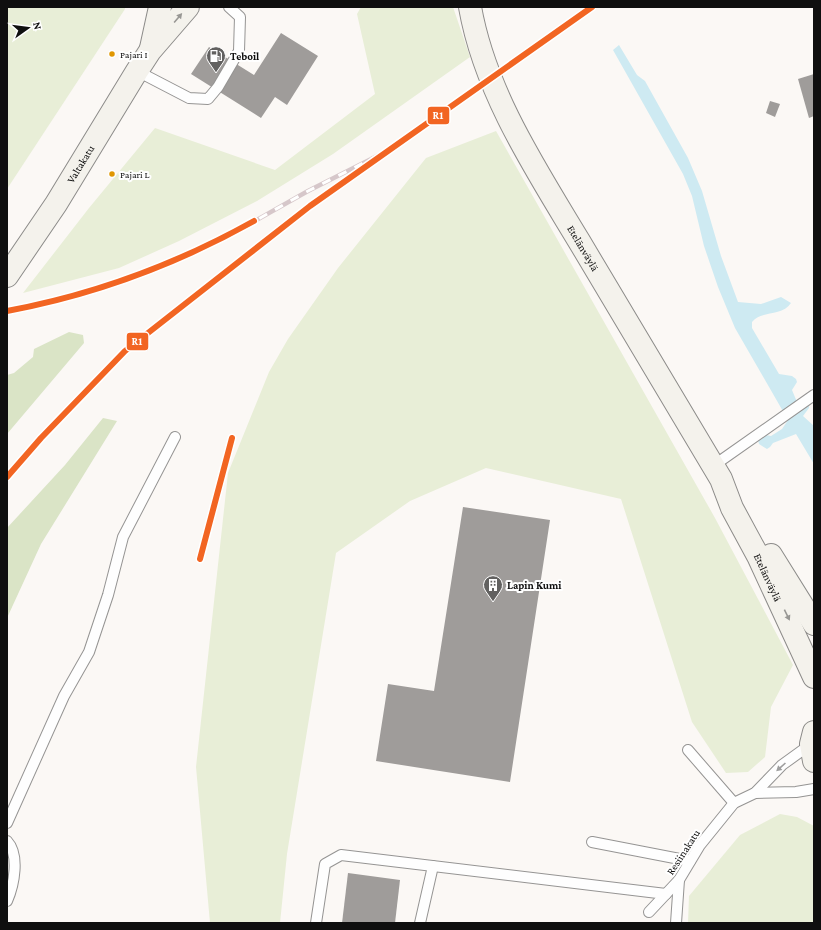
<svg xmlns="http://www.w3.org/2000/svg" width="821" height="930" font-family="'Crimson Pro',serif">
<rect width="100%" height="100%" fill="#fbf8f5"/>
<g fill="#e8eed7">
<polygon points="7,7 125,7 125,9 7,189"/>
<polygon points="361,7 453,7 470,57 333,154 257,201 179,241 119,268 23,293 89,208 155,128 275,170 375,94 357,14"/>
<polygon points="496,131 715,518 793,665 771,707 765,757 748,772 726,773 692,722 621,499 486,468 410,501 336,553 287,854 280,923 210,923 196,767 228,473 269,372 288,339 338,268 426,158"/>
<polygon points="780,814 797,817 814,826 814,923 688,923 689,896 740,835"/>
</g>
<g fill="#dae4c6">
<polygon points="69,332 83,335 84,343 7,434 7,375 14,373 33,357 34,349"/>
<polygon points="103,418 117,421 41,544 7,618 7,528 65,465"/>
</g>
<path fill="#ceeaf2" d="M619,45L637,75L645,81L688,158L702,191L721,256L738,302L761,304L781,297L791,303C782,317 761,310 752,322V328L779,374L792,376L796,379L797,382L792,390L797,402L809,403V408L803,416L814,426V464L796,434L773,443L770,447L767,449L759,444L758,440L766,435L771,436L782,429L788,420L735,328L718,287L704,246L692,196L683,174L613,50Z"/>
<g fill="#9f9c9a">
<polygon points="281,33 318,56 287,105 275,97 261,118 191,74 209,47 254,75"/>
<polygon points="814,74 814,116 809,118 798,79"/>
<polygon points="770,101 780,104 775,117 766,113"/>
<polygon points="463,507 550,520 510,782 376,761 388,684 434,691"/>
<polygon points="348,873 400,880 395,923 342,923"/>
</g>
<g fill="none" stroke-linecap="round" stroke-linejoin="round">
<defs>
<g id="service">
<polyline points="137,71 189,98 208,99 218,87 239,51 240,17 229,7"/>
<polyline points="713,466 814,395"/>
<polyline points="688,750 734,803"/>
<polyline points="755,793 796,792 814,789"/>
<polyline points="7,823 64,696 89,652 108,595 123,537 175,437"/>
<path d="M7,841C20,855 14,885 7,901"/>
<polyline points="592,842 690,861"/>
<polyline points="649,912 679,880 700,845 734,803 755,793 782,765 811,744"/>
<polyline points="316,923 325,864 341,855 666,894"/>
<polyline points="420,923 433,866"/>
<polyline points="676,923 679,880"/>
</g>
<g id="secondary">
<path id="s1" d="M470,7C485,92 535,168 579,241C626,320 674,399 721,479L732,508L758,556L814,677"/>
<polyline points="151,48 160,7"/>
<path id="s2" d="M7,276L56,204L137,71L150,51L188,7"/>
<polyline points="771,555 814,624"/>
<polyline points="814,732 811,744 814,761"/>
</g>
</defs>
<use href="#service" stroke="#959493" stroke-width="12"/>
<use href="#secondary" stroke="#8c8b89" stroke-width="24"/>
<use href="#service" stroke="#fefefe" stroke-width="10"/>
<use href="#secondary" stroke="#f4f2ec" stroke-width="22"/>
<defs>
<g id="rail">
<polyline points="7,311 95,289 141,275 230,235 308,191 387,151"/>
<polyline points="200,559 232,438"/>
</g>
</defs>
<use href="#rail" stroke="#d6c7ca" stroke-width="4.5"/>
<use href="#rail" stroke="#fff" stroke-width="3" stroke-dasharray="9" stroke-linecap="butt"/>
<defs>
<g id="rail-1">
<path d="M7,311C93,295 177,264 254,221"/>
<polyline points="7,477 41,438 125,351 310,206 592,7"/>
<polyline points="200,559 232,438"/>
</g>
</defs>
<use href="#rail-1" stroke="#fff" stroke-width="9"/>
<use href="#rail-1" stroke="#f26522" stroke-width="6"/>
</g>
<defs><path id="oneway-solid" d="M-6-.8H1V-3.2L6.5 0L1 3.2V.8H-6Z"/></defs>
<g fill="#989794">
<use href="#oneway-solid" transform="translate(178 18) rotate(-50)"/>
<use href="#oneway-solid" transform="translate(787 615) rotate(64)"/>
</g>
<use fill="#9e9e9e" href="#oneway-solid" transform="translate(781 767) rotate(138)"/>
<defs>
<symbol id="fuel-pin" viewBox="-11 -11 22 30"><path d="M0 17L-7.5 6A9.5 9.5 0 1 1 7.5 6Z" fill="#626160" stroke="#fff"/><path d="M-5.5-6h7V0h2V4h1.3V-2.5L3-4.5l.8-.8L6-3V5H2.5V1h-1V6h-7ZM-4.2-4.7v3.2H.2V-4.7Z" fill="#fff"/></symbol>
<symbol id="building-pin" viewBox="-11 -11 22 30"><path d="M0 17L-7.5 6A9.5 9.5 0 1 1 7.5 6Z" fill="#626160" stroke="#fff"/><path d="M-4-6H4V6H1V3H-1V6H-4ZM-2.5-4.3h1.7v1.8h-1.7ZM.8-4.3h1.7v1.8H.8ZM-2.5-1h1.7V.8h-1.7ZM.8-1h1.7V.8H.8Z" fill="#fff"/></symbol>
</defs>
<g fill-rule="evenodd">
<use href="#fuel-pin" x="205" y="45" width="22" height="30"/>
<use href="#building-pin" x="482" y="574" width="22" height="30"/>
</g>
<g fill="#e09702" stroke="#fff" stroke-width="1.5">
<circle cx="112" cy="54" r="3.5"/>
<circle cx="112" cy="174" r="3.5"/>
</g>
<g text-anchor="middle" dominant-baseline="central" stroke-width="4" stroke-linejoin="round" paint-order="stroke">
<g font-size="10" fill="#0f0f0f" stroke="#fff" text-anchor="start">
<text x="120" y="54">Pajari I</text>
<text x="120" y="174">Pajari L</text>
</g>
<g font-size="11" font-weight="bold" fill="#0f0f0f" stroke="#fff" text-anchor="start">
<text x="230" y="56">Teboil</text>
<text x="507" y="585">Lapin Kumi</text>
</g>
<g font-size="11" fill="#0f0f0f" stroke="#fff">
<text stroke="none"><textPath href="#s2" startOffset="134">Valtakatu</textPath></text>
<text stroke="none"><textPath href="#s1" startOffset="268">Etelänväylä</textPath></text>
<text stroke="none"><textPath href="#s1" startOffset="646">Etelänväylä</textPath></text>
<text transform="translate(683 852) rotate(-57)">Resiinakatu</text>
</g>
</g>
<g stroke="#fff" stroke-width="1.5">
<rect x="427" y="106" width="23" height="19" rx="4" fill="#f26522"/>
<rect x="126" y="332" width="23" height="19" rx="4" fill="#f26522"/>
</g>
<g font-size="11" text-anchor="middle" font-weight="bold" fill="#fff">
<text x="438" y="119">R1</text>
<text x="137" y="345">R1</text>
</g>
<rect width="821" height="930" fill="none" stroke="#0f0f0f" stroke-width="16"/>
<g transform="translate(28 28) rotate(76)" stroke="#ffffff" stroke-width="3" paint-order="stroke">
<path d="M0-3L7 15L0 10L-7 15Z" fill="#0f0f0f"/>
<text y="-6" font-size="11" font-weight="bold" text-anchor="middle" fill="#0f0f0f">N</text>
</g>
</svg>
